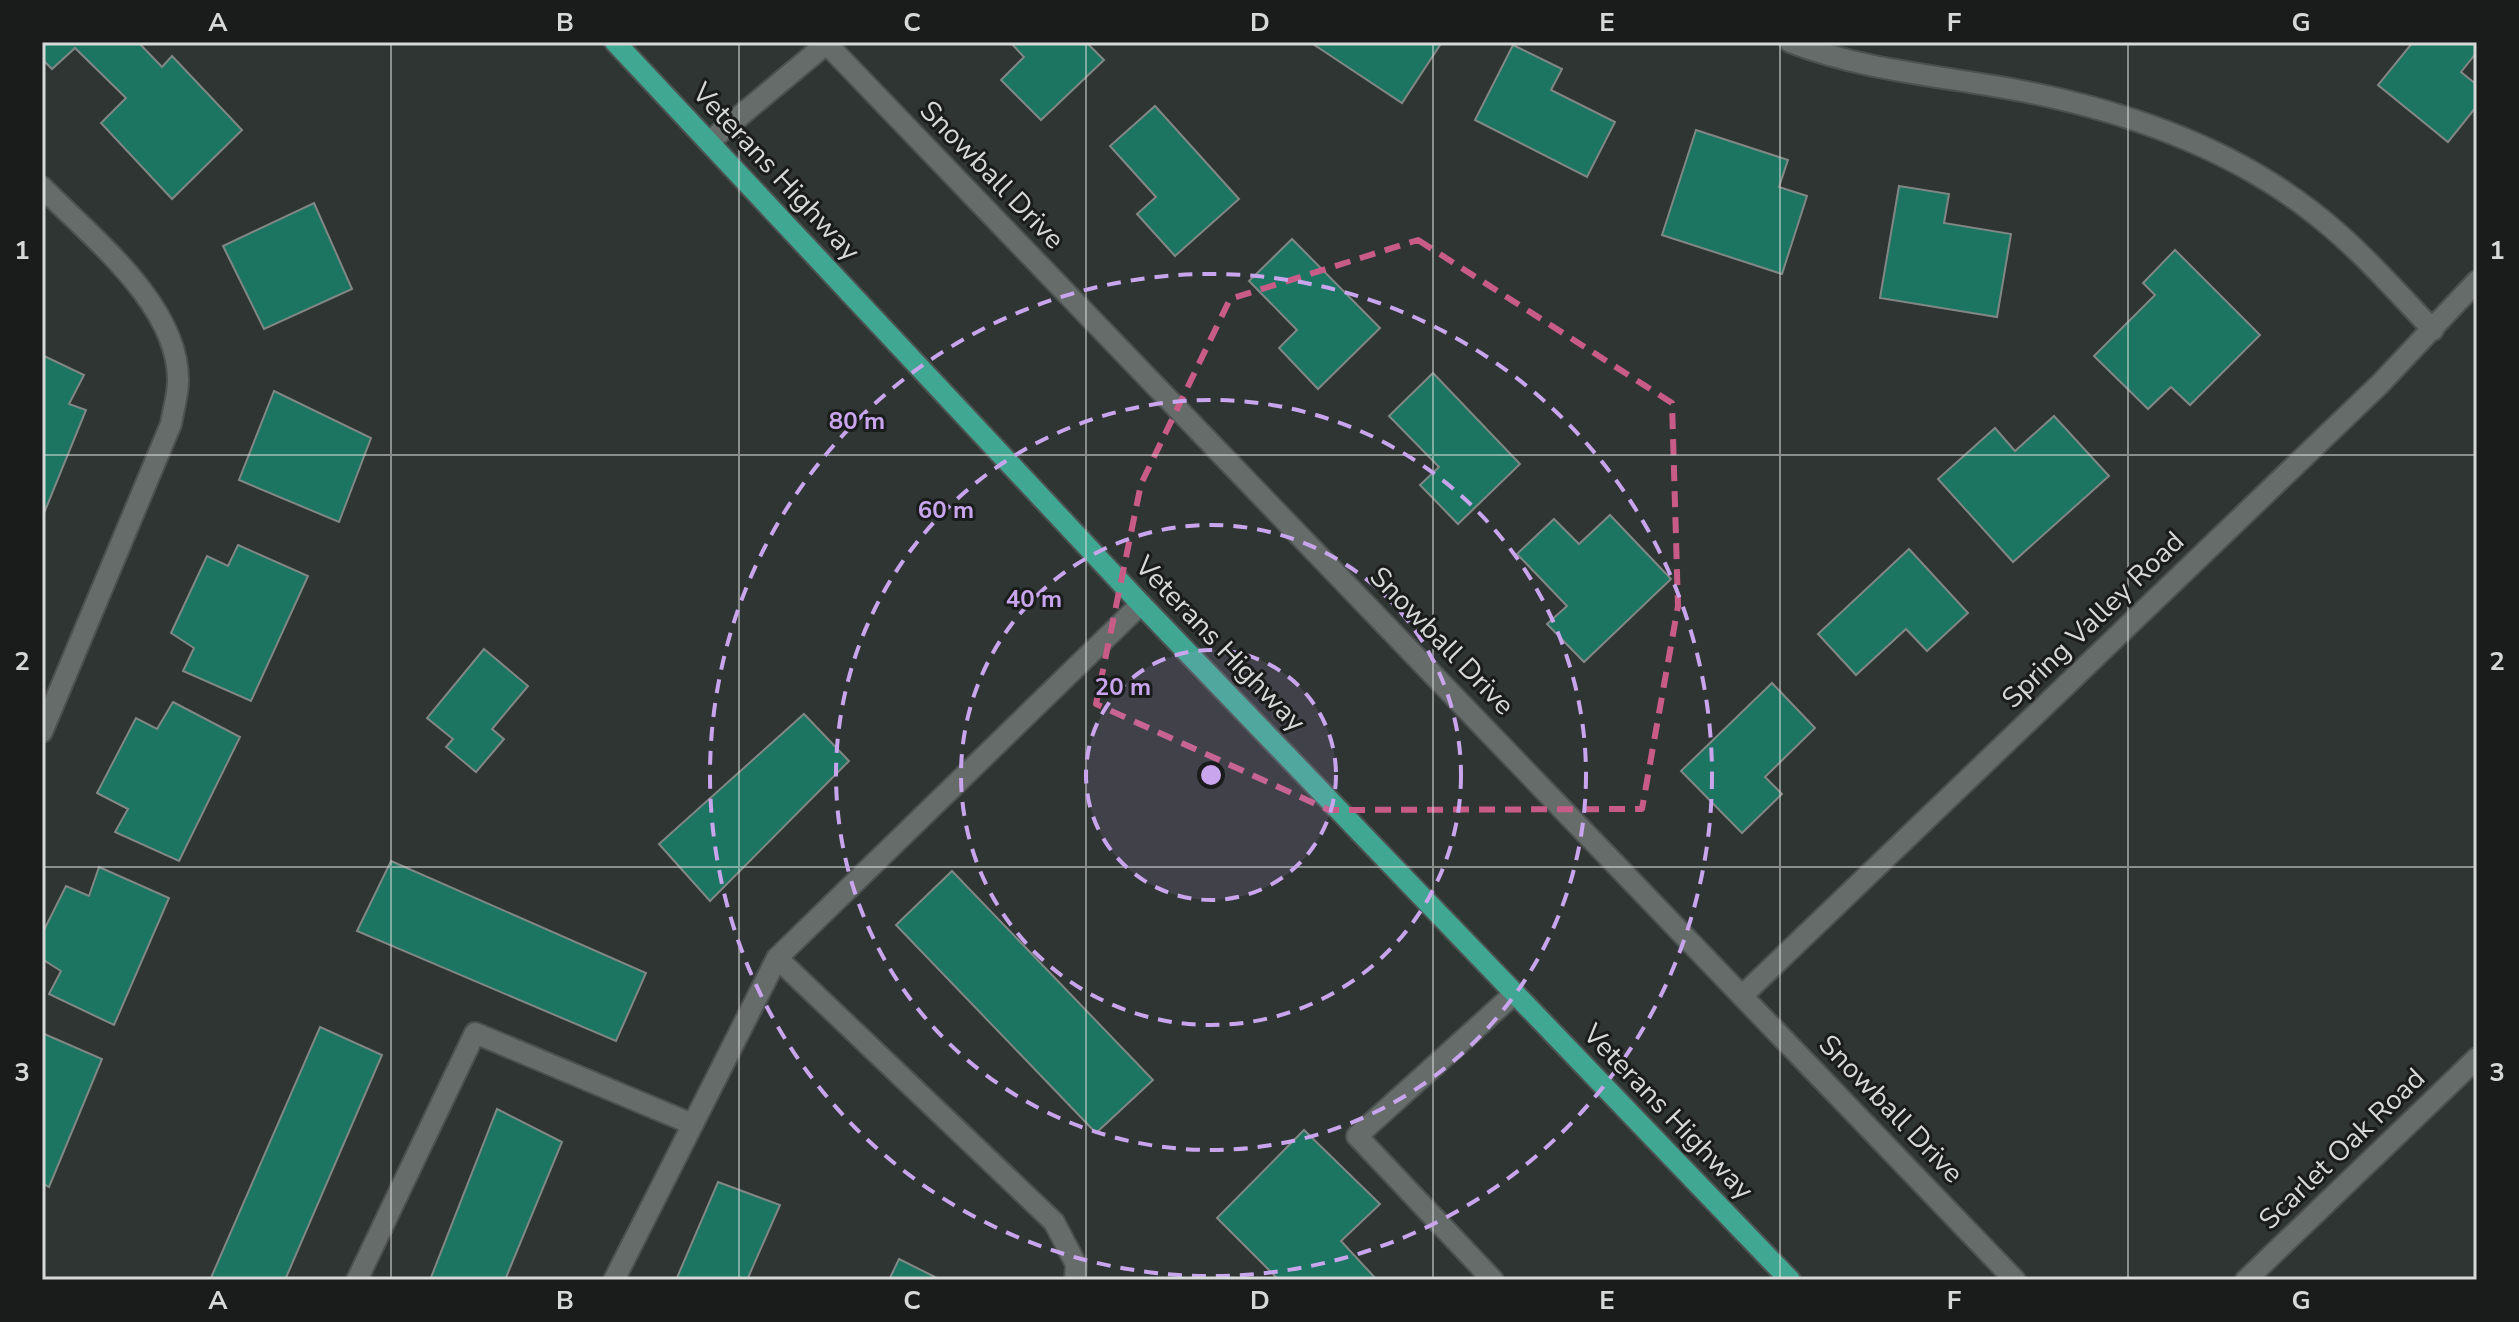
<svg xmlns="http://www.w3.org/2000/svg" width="2519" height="1322" font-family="'Nunito Sans',sans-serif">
<rect width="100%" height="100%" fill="#2f3533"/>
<g fill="#1b7561" stroke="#818785" stroke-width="2">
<polygon points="42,42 138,42 162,67 172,56 242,130 172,199 101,123 126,98 75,48 52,69 42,59"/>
<polygon points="1010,42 1086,42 1104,60 1041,120 1001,80 1024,57"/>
<polygon points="1310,42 1442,42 1402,103"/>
<polygon points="2413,42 2477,42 2477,52 2461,72 2477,85 2477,106 2448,142 2378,85"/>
<polygon points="1513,45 1562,69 1551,90 1615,122 1587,177 1475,120"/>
<polygon points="1155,106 1239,199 1175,256 1137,214 1156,197 1110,146"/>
<polygon points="1696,130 1788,160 1779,187 1807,196 1782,274 1662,235"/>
<polygon points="1899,186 1949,194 1944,223 2011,234 1997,317 1880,298"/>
<polygon points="314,203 352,289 264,329 223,246"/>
<polygon points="1292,239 1380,328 1318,389 1279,348 1297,330 1249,281"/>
<polygon points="2175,250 2260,335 2190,405 2171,387 2148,409 2094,356 2155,295 2143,283"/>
<polygon points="42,355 84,375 69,404 86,410 42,518"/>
<polygon points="1433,373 1520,464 1458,524 1420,485 1439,467 1389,416"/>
<polygon points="274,391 371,438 339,522 239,480"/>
<polygon points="2054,416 2109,476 2013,562 1938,479 1995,428 2015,451"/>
<polygon points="1610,515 1671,579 1584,662 1547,624 1567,606 1517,554 1554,519 1579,544"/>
<polygon points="238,545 308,576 251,701 183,671 194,648 171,633 207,556 228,566"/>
<polygon points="1909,549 1968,613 1927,651 1906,629 1856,675 1818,634"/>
<polygon points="484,649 528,686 492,729 504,739 476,772 446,747 453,739 427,718"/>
<polygon points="1772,683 1815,728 1765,777 1782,794 1742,833 1681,771"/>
<polygon points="173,702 240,737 179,861 115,832 128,809 97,793 136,718 157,729"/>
<polygon points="804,714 849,761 710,901 659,844"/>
<polygon points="391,861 646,973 616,1041 357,931"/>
<polygon points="99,867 169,898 114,1025 49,994 61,971 42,959 42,934 66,886 89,896"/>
<polygon points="952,871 1153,1080 1096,1133 896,925"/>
<polygon points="320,1027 382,1055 285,1280 210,1280"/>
<polygon points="42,1033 102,1059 49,1187 42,1183"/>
<polygon points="497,1109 562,1142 505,1280 430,1280"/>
<polygon points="1304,1130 1380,1204 1341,1241 1377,1280 1279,1280 1217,1218"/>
<polygon points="718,1182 780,1205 747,1280 676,1280"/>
<polygon points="899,1259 941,1280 889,1280"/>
</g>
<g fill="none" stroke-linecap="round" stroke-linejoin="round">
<defs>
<g id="minor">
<polyline points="825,42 2015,1280"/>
<path d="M1790,42C1867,72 1947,76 2027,92C2127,112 2230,148 2311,211C2356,245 2394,289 2433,330"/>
<polyline points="710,141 826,44"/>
<path d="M42,187C91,237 179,305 178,381C178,395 173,411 171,424L42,732"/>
<polyline points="777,958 1054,1222 1076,1264 1075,1280"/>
<polyline points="1743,995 2380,384 2477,281"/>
<polyline points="357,1280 475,1033 692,1124"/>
<polyline points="614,1280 777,958 1141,604"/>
<polyline points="1493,1280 1357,1136 1515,993"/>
<polyline points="2246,1280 2477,1058"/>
</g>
<polyline id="major" points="615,42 1141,604 1790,1280"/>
</defs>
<use href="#minor" stroke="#4c5150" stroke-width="24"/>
<use href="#major" stroke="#4c5150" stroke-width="24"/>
<use href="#minor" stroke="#666c6a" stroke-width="20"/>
<use href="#major" stroke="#40a892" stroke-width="20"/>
</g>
<path fill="none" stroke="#c95c87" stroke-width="6" stroke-dasharray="16 10" stroke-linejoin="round" d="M1418,240L1672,403L1678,606L1642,809L1329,810L1096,704L1141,484L1230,299Z"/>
<path fill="none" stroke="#d6d9d8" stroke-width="2" stroke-opacity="0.55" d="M391,42V1280M739,42V1280M1086,42V1280M1433,42V1280M1780,42V1280M2128,42V1280M42,455H2477M42,867H2477"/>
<circle cx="1211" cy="775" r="125" fill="#c9a5ee" fill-opacity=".12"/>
<g fill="none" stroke="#c9a5ee" stroke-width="4" stroke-dasharray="14 10">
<circle cx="1211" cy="775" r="125"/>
<circle cx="1211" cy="775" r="250"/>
<circle cx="1211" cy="775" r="375"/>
<circle cx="1211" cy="775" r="501"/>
</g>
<g text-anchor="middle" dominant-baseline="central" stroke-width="6" stroke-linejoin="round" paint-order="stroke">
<g font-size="28" fill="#d6d9d8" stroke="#191c1b">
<text transform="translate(776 172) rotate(47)">Veterans Highway</text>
<text transform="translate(992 175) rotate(46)">Snowball Drive</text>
<text transform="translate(2093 620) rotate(-44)">Spring Valley Road</text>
<text transform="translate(1442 641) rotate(46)">Snowball Drive</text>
<text transform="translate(1220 644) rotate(46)">Veterans Highway</text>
<text transform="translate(1891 1109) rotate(46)">Snowball Drive</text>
<text transform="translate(1668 1112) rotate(46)">Veterans Highway</text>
<text transform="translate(2342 1149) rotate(-44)">Scarlet Oak Road</text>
</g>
</g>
<circle cx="1211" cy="775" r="12" fill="#c9a5ee" stroke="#191c1b" stroke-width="4"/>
<g font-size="24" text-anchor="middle" font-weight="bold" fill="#c9a5ee" stroke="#191c1b" stroke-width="6" stroke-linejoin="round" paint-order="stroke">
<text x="857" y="429">80 m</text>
<text x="946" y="518">60 m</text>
<text x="1034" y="607">40 m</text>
<text x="1123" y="695">20 m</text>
</g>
<rect width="2519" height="1322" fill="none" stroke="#191c1b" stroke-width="88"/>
<rect x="44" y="44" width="2431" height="1234" fill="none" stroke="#d6d9d8" stroke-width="3"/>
<g font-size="26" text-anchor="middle" font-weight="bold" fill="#d6d9d8">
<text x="218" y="31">A</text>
<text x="565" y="31">B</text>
<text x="912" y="31">C</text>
<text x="1260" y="31">D</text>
<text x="1607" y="31">E</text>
<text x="1954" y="31">F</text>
<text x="2301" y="31">G</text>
<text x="22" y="259">1</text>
<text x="2497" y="259">1</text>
<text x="22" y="670">2</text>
<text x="2497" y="670">2</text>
<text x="22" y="1081">3</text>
<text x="2497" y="1081">3</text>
<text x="218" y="1309">A</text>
<text x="565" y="1309">B</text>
<text x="912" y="1309">C</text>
<text x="1260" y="1309">D</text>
<text x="1607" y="1309">E</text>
<text x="1954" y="1309">F</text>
<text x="2301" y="1309">G</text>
</g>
</svg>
